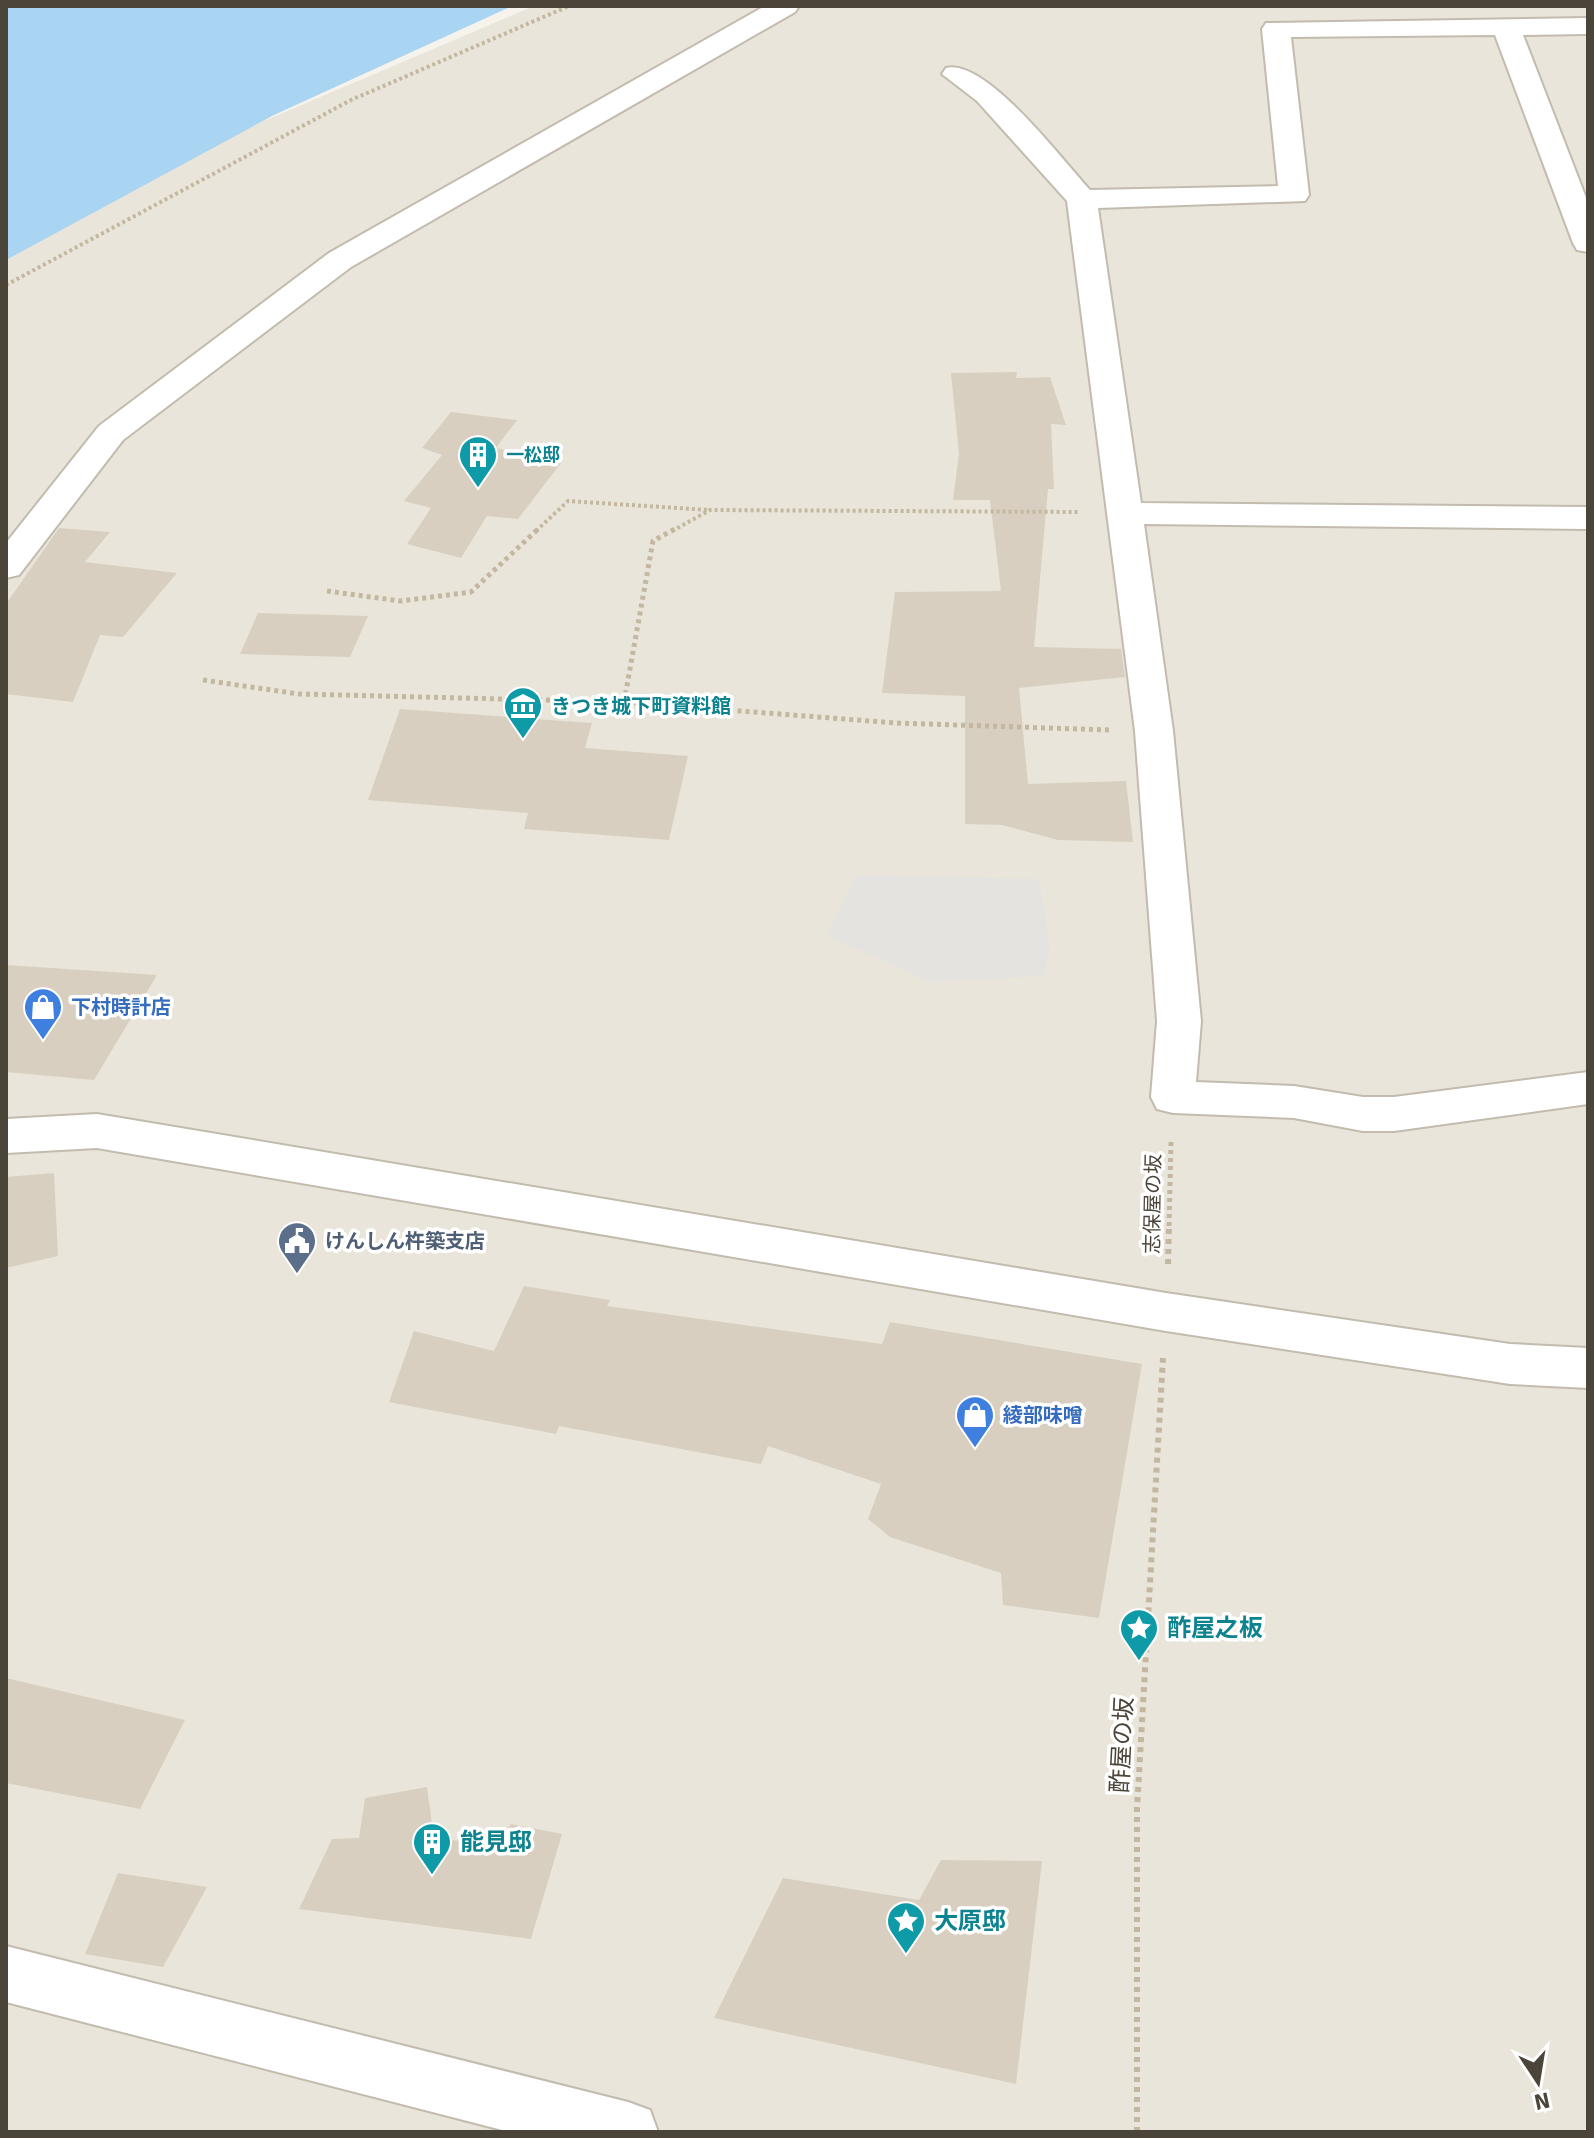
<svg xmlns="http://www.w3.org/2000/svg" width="1594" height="2138" viewBox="0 0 1594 2138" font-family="Signika,'Noto Sans JP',sans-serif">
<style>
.residential{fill:#eae5da}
.parking{fill:#e5e3e0}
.water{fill:#a9d4f2}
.building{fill:#d8cfc1}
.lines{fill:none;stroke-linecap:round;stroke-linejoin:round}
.minor-casing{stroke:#c2bbae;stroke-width:4}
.path-far2{stroke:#c4b79f;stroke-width:4;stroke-dasharray:3 3;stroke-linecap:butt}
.path-far1{stroke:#c4b79f;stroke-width:5;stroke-dasharray:4 4;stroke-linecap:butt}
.path{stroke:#c4b79f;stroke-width:6;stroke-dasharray:5 5;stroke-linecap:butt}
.minor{fill:#fff;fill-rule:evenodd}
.labels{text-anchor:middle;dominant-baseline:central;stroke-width:7;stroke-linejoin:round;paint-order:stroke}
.far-culture-label{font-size:18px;font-weight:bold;fill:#0d838f;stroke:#fff;text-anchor:start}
.culture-label{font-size:20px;font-weight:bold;fill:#0d838f;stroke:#fff;text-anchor:start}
.shop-label{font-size:20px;font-weight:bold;fill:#366cbe;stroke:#fff;text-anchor:start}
.street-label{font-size:20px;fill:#4b4439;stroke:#fff}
.service-label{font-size:20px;font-weight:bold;fill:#4e5e75;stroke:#fff;text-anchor:start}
.near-culture-label{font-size:24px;font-weight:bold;fill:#0d838f;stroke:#fff;text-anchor:start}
.near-street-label{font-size:24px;fill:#4b4439;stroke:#fff}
</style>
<rect width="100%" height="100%" fill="#f6f3ec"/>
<path class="residential" d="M 534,6 L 1588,6 L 1588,2132 L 6,2132 L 6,231 Z"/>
<path class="parking" d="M 856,875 L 1039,879 L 1050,946 L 1044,976 L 932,982 L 826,936 Z"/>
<path class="water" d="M 6,6 L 512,6 L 274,115 L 6,260 Z"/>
<path class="building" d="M 1017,372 L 1016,378 L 1050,377 L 1066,425 L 1051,424 L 1054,489 L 1048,489 L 1034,647 L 1121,649 L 1125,677 L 1019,688 L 1028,784 L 1126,781 L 1133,842 L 1058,840 L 1002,825 L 965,824 L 965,696 L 882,693 L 895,592 L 1001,591 L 990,500 L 953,500 L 959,454 L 951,373 Z
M 451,412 L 517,420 L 496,448 L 561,463 L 518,519 L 487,516 L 461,558 L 407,544 L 431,508 L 404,501 L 442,455 L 422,448 Z
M 59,528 L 110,532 L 85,562 L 177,573 L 123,637 L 100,635 L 73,702 L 6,694 L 6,604 Z
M 258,613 L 368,616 L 350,657 L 240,654 Z
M 400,709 L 592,723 L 585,748 L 688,756 L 669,840 L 524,829 L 528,813 L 368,800 Z
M 6,965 L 157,975 L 94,1080 L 6,1072 Z
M 54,1173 L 58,1256 L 6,1268 L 6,1177 Z
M 524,1286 L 610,1300 L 607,1306 L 882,1344 L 890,1322 L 1142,1364 L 1099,1618 L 1003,1605 L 1001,1573 L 890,1537 L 868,1519 L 881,1484 L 768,1446 L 761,1464 L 559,1426 L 556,1434 L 389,1402 L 414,1331 L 494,1351 Z
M 6,1678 L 185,1720 L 140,1809 L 6,1783 Z
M 427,1787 L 434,1839 L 495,1843 L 511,1824 L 562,1834 L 531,1939 L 299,1909 L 332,1839 L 359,1838 L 365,1798 Z
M 941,1860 L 1042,1861 L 1016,2084 L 714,2018 L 783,1878 L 919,1900 Z
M 118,1873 L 207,1887 L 163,1967 L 85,1954 Z"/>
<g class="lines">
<g class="minor-casing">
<path id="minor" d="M 765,6 L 799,6 L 795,12 L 351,267 L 123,440 L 19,575 L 6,578 L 6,543 L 99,426 L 329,253 Z
M 1588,18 L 1588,34 L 1523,35 L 1588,203 L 1588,252 L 1577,250 L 1573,243 L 1495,35 L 1291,37 L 1309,195 L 1305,201 L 1098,208 L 1141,503 L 1588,507 L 1588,529 L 1144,524 L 1173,731 L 1201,1021 L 1196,1082 L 1294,1086 L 1363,1097 L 1394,1097 L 1588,1072 L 1588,1104 L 1394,1131 L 1363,1131 L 1294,1118 L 1173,1113 L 1157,1109 L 1151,1097 L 1157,1021 L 1135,731 L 1067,201 L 977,101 L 942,74 L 946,68 C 986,58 1063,161 1090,190 L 1278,186 L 1262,29 L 1266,23 Z
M 97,1114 L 1166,1293 L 1510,1344 L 1588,1348 L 1588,1388 L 1510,1384 L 1166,1331 L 97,1148 L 6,1153 L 6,1119 Z
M 6,1946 L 628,2102 L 650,2110 L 658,2132 L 510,2132 L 6,2002 Z"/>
</g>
<path class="path-far2" d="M 6,285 L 351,100 L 569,6
M 536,531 L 568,501 L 709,510
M 672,531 L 710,510 L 1080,512"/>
<path class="path-far1" d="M 327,591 L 400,601 L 471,592 L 538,529
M 203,680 L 299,694 L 624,702 L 896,723 L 1109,730
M 624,702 L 653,541 L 675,529
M 1169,1226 L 1171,1142"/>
<path class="path" d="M 1168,1264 L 1169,1224
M 1137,2132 L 1137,1809 L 1163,1358"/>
<use href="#minor" class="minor"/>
</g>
<defs>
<g id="building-pin" transform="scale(2)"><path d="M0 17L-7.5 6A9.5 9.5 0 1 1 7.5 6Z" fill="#0f9aa8" stroke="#fff"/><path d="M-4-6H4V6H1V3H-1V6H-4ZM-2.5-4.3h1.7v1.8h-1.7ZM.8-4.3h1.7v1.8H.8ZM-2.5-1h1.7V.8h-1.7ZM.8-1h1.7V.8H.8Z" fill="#fff"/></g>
<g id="museum-pin" transform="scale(2)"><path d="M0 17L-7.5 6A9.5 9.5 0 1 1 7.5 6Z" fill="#0f9aa8" stroke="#fff"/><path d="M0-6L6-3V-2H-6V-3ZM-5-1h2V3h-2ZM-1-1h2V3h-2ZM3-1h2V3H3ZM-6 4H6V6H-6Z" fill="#fff"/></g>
<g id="shop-pin" transform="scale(2)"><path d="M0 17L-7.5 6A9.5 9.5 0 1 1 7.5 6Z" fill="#3f7fe0" stroke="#fff"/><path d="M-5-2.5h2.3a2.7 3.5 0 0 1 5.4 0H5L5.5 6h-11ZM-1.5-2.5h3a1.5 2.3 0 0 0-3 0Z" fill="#fff"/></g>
<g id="civic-pin" transform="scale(2)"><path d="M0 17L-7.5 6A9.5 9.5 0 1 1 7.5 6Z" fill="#5c6f8a" stroke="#fff"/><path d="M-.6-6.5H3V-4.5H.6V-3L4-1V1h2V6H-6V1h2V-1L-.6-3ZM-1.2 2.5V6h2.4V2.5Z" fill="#fff"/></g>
<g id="sight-pin" transform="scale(2)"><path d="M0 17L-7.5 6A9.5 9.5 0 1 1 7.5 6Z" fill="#0f9aa8" stroke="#fff"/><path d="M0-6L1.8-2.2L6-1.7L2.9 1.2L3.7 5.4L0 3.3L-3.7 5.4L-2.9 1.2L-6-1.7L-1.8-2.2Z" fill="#fff"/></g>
</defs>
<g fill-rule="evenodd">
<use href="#building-pin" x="478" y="455"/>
<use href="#museum-pin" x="523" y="706"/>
<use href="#shop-pin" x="43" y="1007"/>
<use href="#civic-pin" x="297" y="1241"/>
<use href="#shop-pin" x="975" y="1415"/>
<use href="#sight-pin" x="1139" y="1628"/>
<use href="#building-pin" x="432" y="1842"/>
<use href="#sight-pin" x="906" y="1921"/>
</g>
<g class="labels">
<g class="far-culture-label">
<text x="506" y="455">一松邸</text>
</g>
<g class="culture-label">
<text x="551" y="706">きつき城下町資料館</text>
</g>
<g class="shop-label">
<text x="71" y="1007">下村時計店</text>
<text x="1003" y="1415">綾部味噌</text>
</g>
<g class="street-label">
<text transform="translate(1153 1204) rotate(-89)">志保屋の坂</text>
</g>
<g class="service-label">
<text x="325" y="1241">けんしん杵築支店</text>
</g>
<g class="near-culture-label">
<text x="1167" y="1628">酢屋之板</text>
<text x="460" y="1842">能見邸</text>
<text x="934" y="1921">大原邸</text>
</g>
<g class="near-street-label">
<text transform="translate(1122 1745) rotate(-87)">酢屋の坂</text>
</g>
</g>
<rect width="1594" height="2138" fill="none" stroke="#4b4439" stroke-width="16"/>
<g transform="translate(1538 2082) rotate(168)" stroke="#ffffff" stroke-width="6" paint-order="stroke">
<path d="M0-6L14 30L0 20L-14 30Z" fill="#4b4439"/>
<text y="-12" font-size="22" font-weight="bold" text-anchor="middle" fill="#4b4439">N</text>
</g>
</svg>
